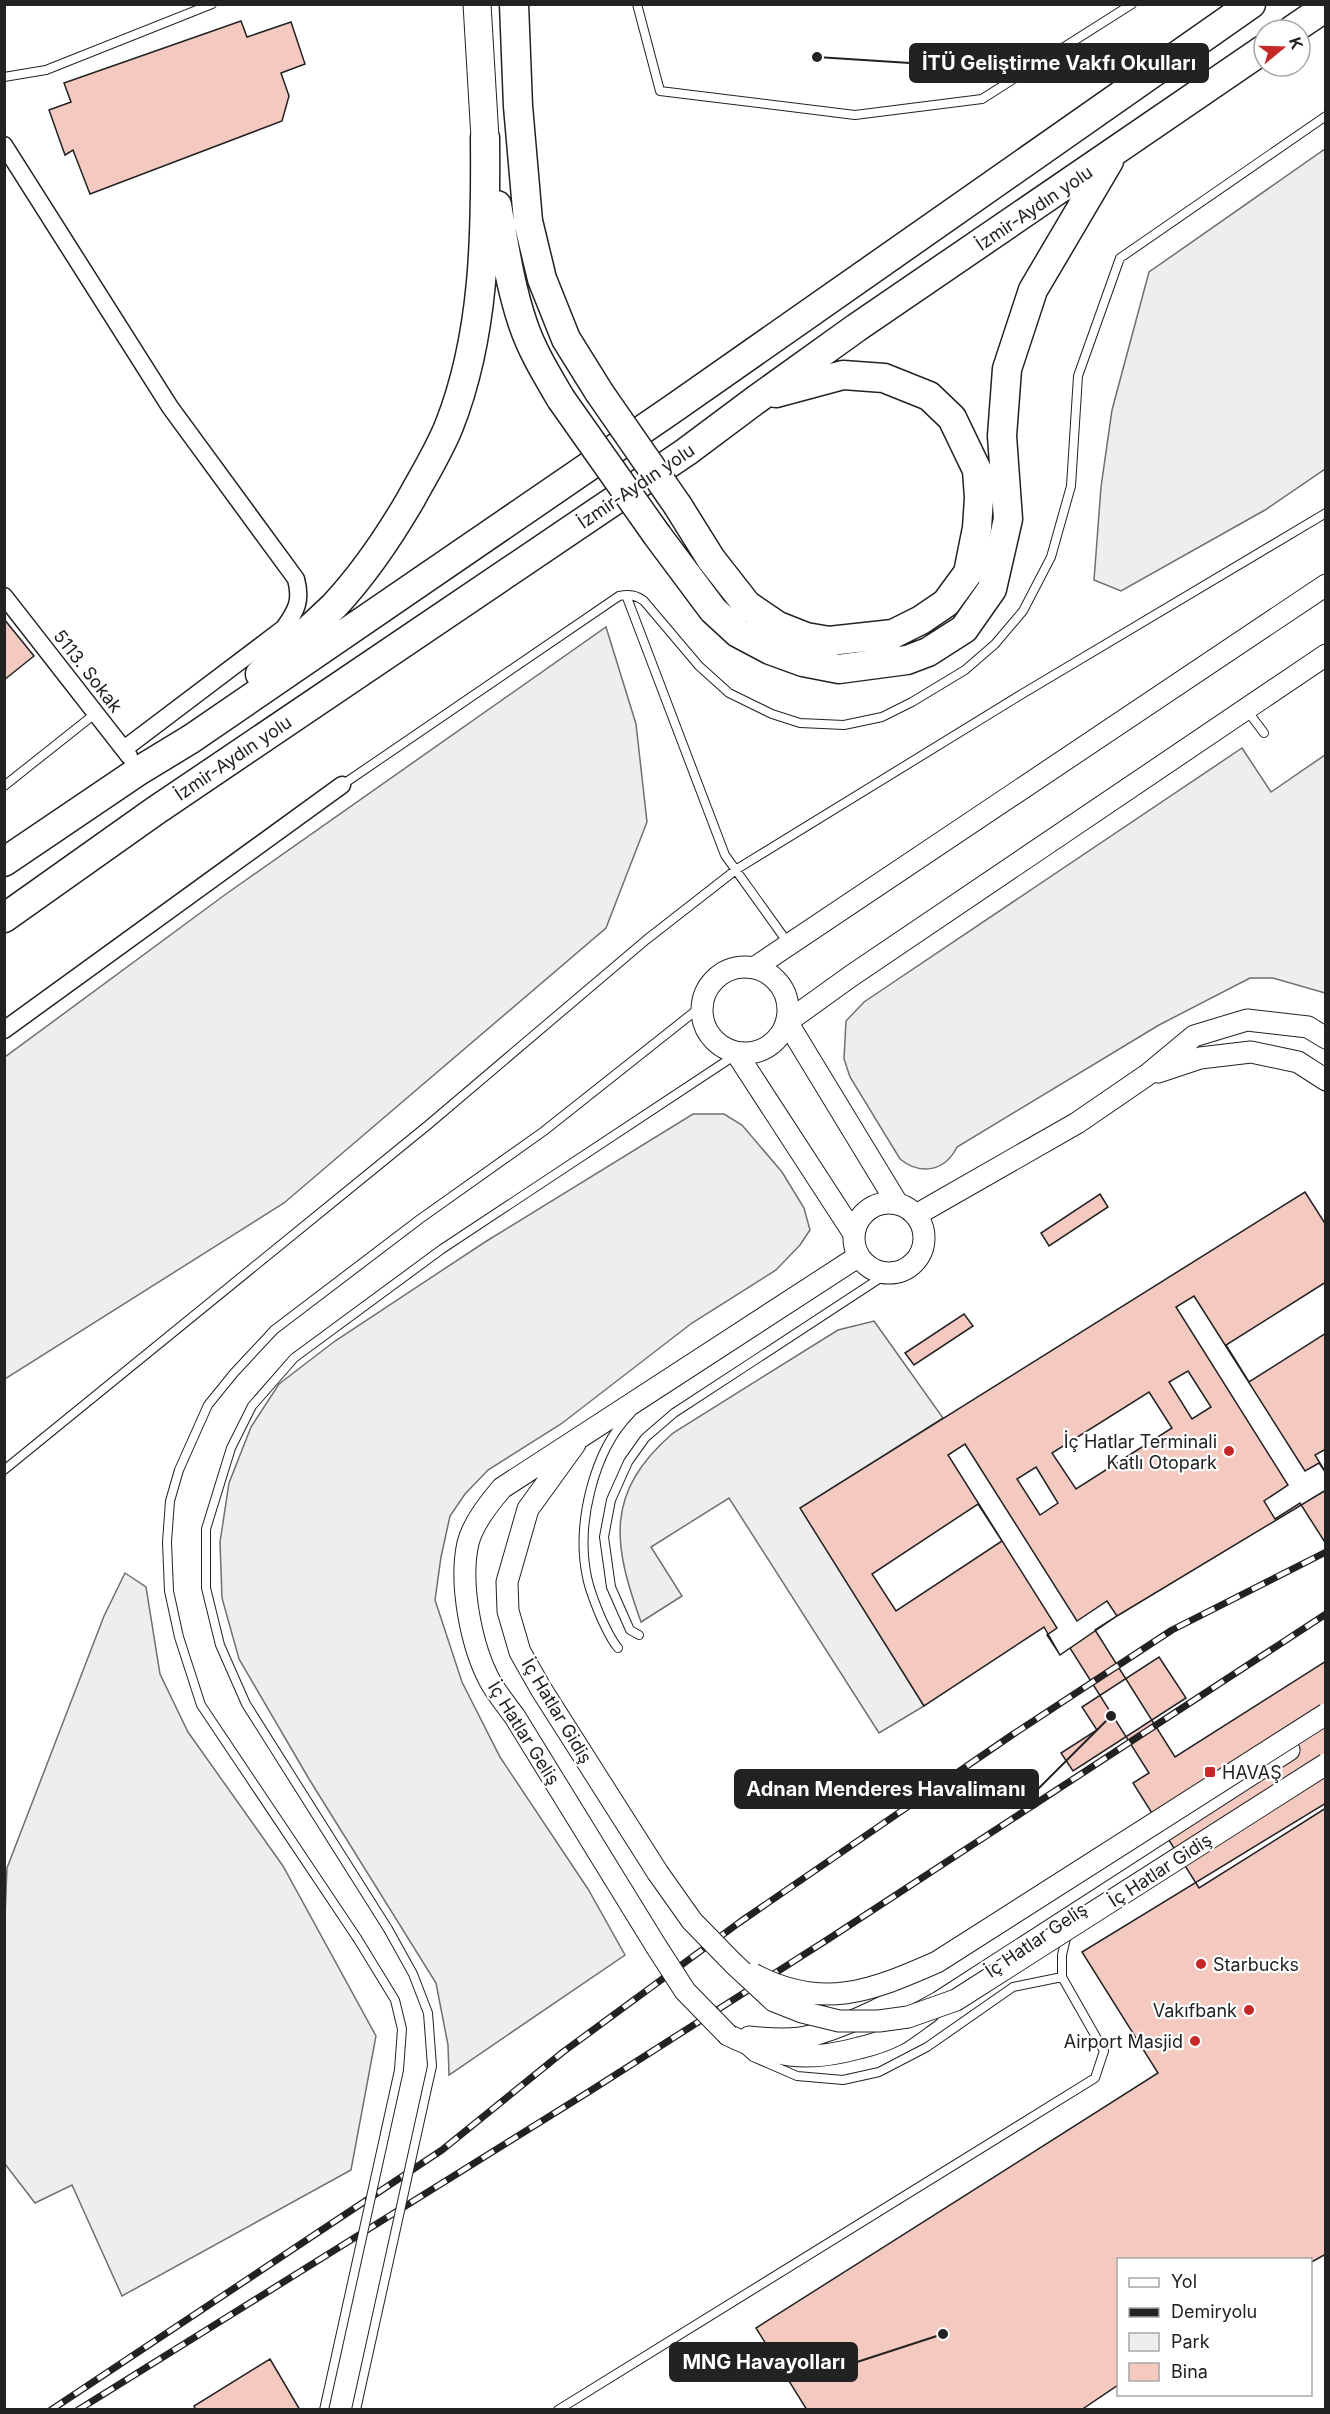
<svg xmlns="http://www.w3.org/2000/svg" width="1330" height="2414" viewBox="0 0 1330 2414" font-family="Inter,sans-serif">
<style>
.green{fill:#eee;stroke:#6f6f6f;stroke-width:1.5}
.building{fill:#f3c9c0;stroke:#222;stroke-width:1.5;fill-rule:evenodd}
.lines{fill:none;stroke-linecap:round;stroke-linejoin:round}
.service-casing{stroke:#222;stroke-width:10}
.minor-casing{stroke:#222;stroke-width:19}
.tertiary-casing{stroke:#222;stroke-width:23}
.primary-casing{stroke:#222;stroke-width:29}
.trunk-casing{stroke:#222;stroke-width:31}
.service{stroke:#fff;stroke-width:8}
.minor{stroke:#fff;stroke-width:16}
.tertiary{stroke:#fff;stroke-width:21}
.primary{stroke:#fff;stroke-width:27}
.trunk{stroke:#fff;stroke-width:28}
.rail-casing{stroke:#222;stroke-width:7}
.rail{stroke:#fff;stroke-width:4.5;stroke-dasharray:14;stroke-linecap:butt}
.service-bridge-casing{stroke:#222;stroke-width:10;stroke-linecap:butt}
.tertiary-bridge-casing{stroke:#222;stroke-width:23;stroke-linecap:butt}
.trunk-bridge-casing{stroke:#222;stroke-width:31;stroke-linecap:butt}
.service-bridge{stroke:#fff;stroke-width:8}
.tertiary-bridge{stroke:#fff;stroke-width:21}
.trunk-bridge{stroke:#fff;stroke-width:28}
.poi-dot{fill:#c62828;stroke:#fff;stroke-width:2}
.labels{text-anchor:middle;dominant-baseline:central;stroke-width:4.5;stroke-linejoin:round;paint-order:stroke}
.street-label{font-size:18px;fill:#222;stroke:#fff}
.poi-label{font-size:18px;fill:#222;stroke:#fff;text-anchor:end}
.leader{fill:none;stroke:#222;stroke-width:2}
.callout-dot{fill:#222;stroke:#fff;stroke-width:2}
.callout{fill:#222;stroke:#222;stroke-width:2}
.callout-label{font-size:20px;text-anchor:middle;font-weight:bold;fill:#fff}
</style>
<rect width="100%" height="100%" fill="#fff"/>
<path class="green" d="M 1325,149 L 1325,469 L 1265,510 L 1121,591 L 1094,580 L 1101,487 L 1112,410 L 1149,272 Z
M 606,627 L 636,724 L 647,822 L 606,928 L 284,1203 L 5,1379 L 5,1057 L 226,894 Z
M 1242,748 L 1271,792 L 1325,755 L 1325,993 L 1273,978 L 1250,978 L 1159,1025 L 957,1147 C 945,1171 921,1176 900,1159 L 850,1077 L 844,1059 L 846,1021 L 864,1002 Z
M 693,1114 L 724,1114 L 742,1125 L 782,1172 L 804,1208 L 810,1230 L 800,1245 L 776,1270 L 692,1323 L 561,1424 L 488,1470 L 465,1494 L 450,1516 L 441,1557 L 435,1600 L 462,1682 L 500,1757 L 588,1889 L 625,1955 L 449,2075 L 448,2045 L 436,1983 L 309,1779 L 239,1659 L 222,1598 L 220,1542 L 229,1483 L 251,1427 L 279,1384 L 335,1341 L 485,1242 Z
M 874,1321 L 943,1418 L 801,1508 L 924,1706 L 879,1733 L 729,1498 L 651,1547 L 682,1596 L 641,1622 C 613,1544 604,1493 673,1433 L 838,1330 Z
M 125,1573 L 146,1587 L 160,1674 L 188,1732 L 283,1866 L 376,2036 L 351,2170 L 122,2296 L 72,2185 L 35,2203 L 5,2164 L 4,1941 L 7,1868 L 104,1616 Z"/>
<path class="building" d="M 241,21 L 247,37 L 291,22 L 305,64 L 281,73 L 289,96 L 282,121 L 90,194 L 73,150 L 65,155 L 49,110 L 71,102 L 64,83 Z
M 4,619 L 34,656 L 4,680 Z
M 1305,1192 L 1326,1225 L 1326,1282 L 1226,1345 L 1249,1382 L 1326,1333 L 1326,1449 L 1315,1455 L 1326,1473 L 1326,1490 L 1117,1616 L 1060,1655 L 1044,1627 L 924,1706 L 800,1508 ZM 1188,1371 L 1211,1407 L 1192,1419 L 1169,1382 ZM 1149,1392 L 1172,1428 L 1076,1489 L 1052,1453 ZM 1036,1467 L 1058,1503 L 1040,1515 L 1017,1479 ZM 978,1504 L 1002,1541 L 896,1611 L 872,1574 Z
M 1100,1194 L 1108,1207 L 1049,1246 L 1041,1233 Z
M 1194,1296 L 1305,1471 L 1319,1463 L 1326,1473 L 1326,1544 L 1300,1503 L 1275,1519 L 1264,1501 L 1288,1485 L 1176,1307 Z
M 964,1314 L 973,1326 L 914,1365 L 905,1353 Z
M 965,1444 L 1077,1621 L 1107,1601 L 1117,1616 L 1095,1630 L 1175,1757 L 1326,1661 L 1326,1808 L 1199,1888 L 1133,1783 L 1149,1773 L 1070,1648 L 1060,1655 L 1047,1635 L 1057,1628 L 948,1455 Z
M 1159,1657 L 1186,1698 L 1073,1771 L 1061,1753 L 1097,1730 L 1082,1707 Z
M 1326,1803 L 1326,2254 L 1310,2263 L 1310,2260 L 1118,2260 L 1118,2385 L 1081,2410 L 807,2410 L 756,2328 L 1158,2073 L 1082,1952 Z
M 270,2359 L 300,2410 L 196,2410 L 194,2406 Z"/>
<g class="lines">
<g class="service-casing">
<path id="service" d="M 637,4 L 660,91 L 855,115 L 982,99 L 1132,4
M 4,77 L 46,70 L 212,4
M 626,595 L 725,855 L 788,943
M 1246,709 L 1264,733
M 342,785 L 619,596 C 630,594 636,595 644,601 L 699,666 L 729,693 L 772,714 L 800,723 L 844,725 L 882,717 L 912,702 L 965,670 L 995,644 L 1023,611 L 1051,557 L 1071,486 L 1078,376 L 1120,258 L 1326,116
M 4,786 L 96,713
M 4,1470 L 428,1125 L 646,940 L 737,869 L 1022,694 L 1326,513
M 639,1635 L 630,1630 L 611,1587 L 604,1537 L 611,1500 L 628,1462 L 645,1438 L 674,1413 L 888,1273
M 618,1648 C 611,1640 607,1630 602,1620 C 596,1606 590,1592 587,1577 C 576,1525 593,1451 631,1413
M 388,1929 L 246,1704 L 220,1645 L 206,1588 L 206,1529 L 231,1448 L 252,1406 L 294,1358 L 442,1249 L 737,1054
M 357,1938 L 201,1705 L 179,1637 L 169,1591 L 167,1542 L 170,1501 L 179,1470 L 208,1405 L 234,1373 L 274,1330 L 420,1219 L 544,1131 L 703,1005
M 744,2049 L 753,2057 L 797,2076 L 843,2080 L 879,2072 L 927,2047 L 1013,1987 L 1062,1977 L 1062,1955 L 1067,1934
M 558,2410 L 1095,2078 L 1104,2051 L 1062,1977"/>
</g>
<g class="minor-casing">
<path id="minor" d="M 4,145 L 170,407 L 296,579 C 302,601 296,611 284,628 L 124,749
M 4,596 L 129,756
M 4,1030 L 342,785"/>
</g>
<g class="tertiary-casing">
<path id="tertiary" d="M702 1010a43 43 0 1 1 86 0a43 43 0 1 1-86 0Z
M 754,968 L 1326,585
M 787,1022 L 851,976 L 1326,655
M 787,1022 L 897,1203
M 737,1054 L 854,1234
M 1158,1072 L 1200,1058 L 1251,1052 L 1298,1062 L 1326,1080
M854 1238a35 35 0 1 1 70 0a35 35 0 1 1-70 0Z
M 916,1215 L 1077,1123 L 1147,1075 L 1194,1036 L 1247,1020 L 1308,1027 L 1326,1038
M 575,1444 L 528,1509 L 507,1582 L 508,1611 L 520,1652 L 541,1689 L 658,1873
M 656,1946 L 515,1717 C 507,1706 498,1695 491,1683 C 471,1647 459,1583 468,1543 C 473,1523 489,1503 502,1488 L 859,1256
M 728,2035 C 775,2058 808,2062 859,2048 C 872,2045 887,2040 898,2034 C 909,2027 919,2019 929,2012
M 749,2037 C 770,2039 794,2041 814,2035 C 854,2023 892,2003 928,1983 L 1289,1750"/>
</g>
<g class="primary-casing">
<path id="primary" d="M 477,4 L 485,138"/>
</g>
<g class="trunk-casing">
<path id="trunk" d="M 514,4 L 518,106 L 528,221 L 542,279 L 566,339 L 599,392
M 1292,30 L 1326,7
M 497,205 C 504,244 510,286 523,324 C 532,351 547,375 561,399
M 678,506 L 711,559 L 747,605 L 778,626 L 806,637 L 829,641 L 893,634 L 921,620 L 946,603 L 968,573 L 977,528 L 979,498 L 977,470 L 952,418 L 929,396 L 884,378 L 843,375 L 776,393
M 657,535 L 713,610 L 738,633 L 770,650 L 803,662 L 839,669 L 907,660 L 928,652 L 964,629 L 992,589 L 1008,519 L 1002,436 L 1007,369 L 1033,290 L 1109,161
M 260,674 C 285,651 310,629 334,606 C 363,575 390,535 411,499 C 424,475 439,451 449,426 C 485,335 486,234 485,138
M 4,862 L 140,770 L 191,739 L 674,408 L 1251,4
M 4,918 L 155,811 L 686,452 L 757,399 L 856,328 L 1264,49"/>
</g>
<use href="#service" class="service"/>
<use href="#minor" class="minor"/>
<use href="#tertiary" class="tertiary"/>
<use href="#primary" class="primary"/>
<use href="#trunk" class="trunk"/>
<g class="rail-casing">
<path id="rail" d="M 51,2410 L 442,2150 L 563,2052 L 740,1922 L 1012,1735 L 1172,1630 L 1326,1552
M 78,2410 L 590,2091 L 830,1938 L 1326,1614"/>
</g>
<use href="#rail" class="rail"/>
<g class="service-bridge-casing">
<path id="service-bridge" d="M 324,2410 L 399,2070 L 402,2029 L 395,2000 L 357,1938
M 356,2410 L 432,2066 L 428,2013 L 413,1974 L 388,1929"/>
</g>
<g class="tertiary-bridge-casing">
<path id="tertiary-bridge" d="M 658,1873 L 692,1921 L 734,1964 L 774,2001 L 802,2012 L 839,2021 L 879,2021 L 908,2017 L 956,2000 L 1326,1764
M 656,1946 L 685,1991 L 728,2035
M 753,1974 C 822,2011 871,1991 937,1962 L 1326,1714"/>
</g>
<g class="trunk-bridge-casing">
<path id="trunk-bridge" d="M 599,392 L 678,506
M 561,399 L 657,535"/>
</g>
<use href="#service-bridge" class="service-bridge"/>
<use href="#tertiary-bridge" class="tertiary-bridge"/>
<use href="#trunk-bridge" class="trunk-bridge"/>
</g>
<g class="poi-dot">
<circle cx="1229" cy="1451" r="6"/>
<rect x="1204" y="1766" width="12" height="12" rx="3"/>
<circle cx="1201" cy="1964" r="6"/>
<circle cx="1249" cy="2010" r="6"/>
<circle cx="1195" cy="2041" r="6"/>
</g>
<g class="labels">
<g class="street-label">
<text transform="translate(1034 208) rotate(-34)">İzmir-Aydın yolu</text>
<text transform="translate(636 486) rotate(-34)">İzmir-Aydın yolu</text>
<text transform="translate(88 671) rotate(52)">5113. Sokak</text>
<text transform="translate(233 758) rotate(-34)">İzmir-Aydın yolu</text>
<text transform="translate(557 1711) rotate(59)">İç Hatlar Gidiş</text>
<text transform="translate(524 1733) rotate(58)">İç Hatlar Geliş</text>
<text transform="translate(1160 1870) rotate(-33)">İç Hatlar Gidiş</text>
<text transform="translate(1036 1940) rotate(-34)">İç Hatlar Geliş</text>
</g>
<g class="poi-label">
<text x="1217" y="1441">İç Hatlar Terminali<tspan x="1217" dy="21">Katlı Otopark</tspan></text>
<text x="1222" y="1772" text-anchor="start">HAVAŞ</text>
<text x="1213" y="1964" text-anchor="start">Starbucks</text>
<text x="1237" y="2010">Vakıfbank</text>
<text x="1183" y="2041">Airport Masjid</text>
</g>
</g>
<path class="leader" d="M817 57L910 63M1111 1716L1038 1789M943 2334L857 2362"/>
<g class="callout-dot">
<circle cx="817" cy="57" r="6"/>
<circle cx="1111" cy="1716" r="6"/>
<circle cx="943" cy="2334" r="6"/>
</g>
<g class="callout">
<rect x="910" y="44" width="298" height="38" rx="6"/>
<rect x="735" y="1770" width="303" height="38" rx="6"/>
<rect x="670" y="2343" width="187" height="38" rx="6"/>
</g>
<g class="callout-label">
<text x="1059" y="70">İTÜ Geliştirme Vakfı Okulları</text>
<text x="886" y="1796">Adnan Menderes Havalimanı</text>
<text x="764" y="2369">MNG Havayolları</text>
</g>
<rect width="1330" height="2414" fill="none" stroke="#222222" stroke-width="12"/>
<rect x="1117" y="2258" width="195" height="138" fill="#ffffff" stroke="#a7a7a7" stroke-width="1.5"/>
<rect x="1129" y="2278" width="30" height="9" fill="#ffffff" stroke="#a7a7a7" stroke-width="1.5"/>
<text x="1171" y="2288" font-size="18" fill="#222222">Yol</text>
<rect x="1129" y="2308" width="30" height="9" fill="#222222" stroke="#a7a7a7" stroke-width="1.5"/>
<text x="1171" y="2318" font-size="18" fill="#222222">Demiryolu</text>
<rect x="1129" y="2333" width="30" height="18" fill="#eeeeee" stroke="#a7a7a7" stroke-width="1.5"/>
<text x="1171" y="2348" font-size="18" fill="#222222">Park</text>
<rect x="1129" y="2363" width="30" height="18" fill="#f3c9c0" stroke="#a7a7a7" stroke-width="1.5"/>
<text x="1171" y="2378" font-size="18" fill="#222222">Bina</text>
<g transform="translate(1282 48) rotate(71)"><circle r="28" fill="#ffffff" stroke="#a7a7a7" stroke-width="1.5"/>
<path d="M0-4.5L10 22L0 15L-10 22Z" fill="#c62828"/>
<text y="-9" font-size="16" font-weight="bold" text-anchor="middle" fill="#222222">K</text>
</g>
</svg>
